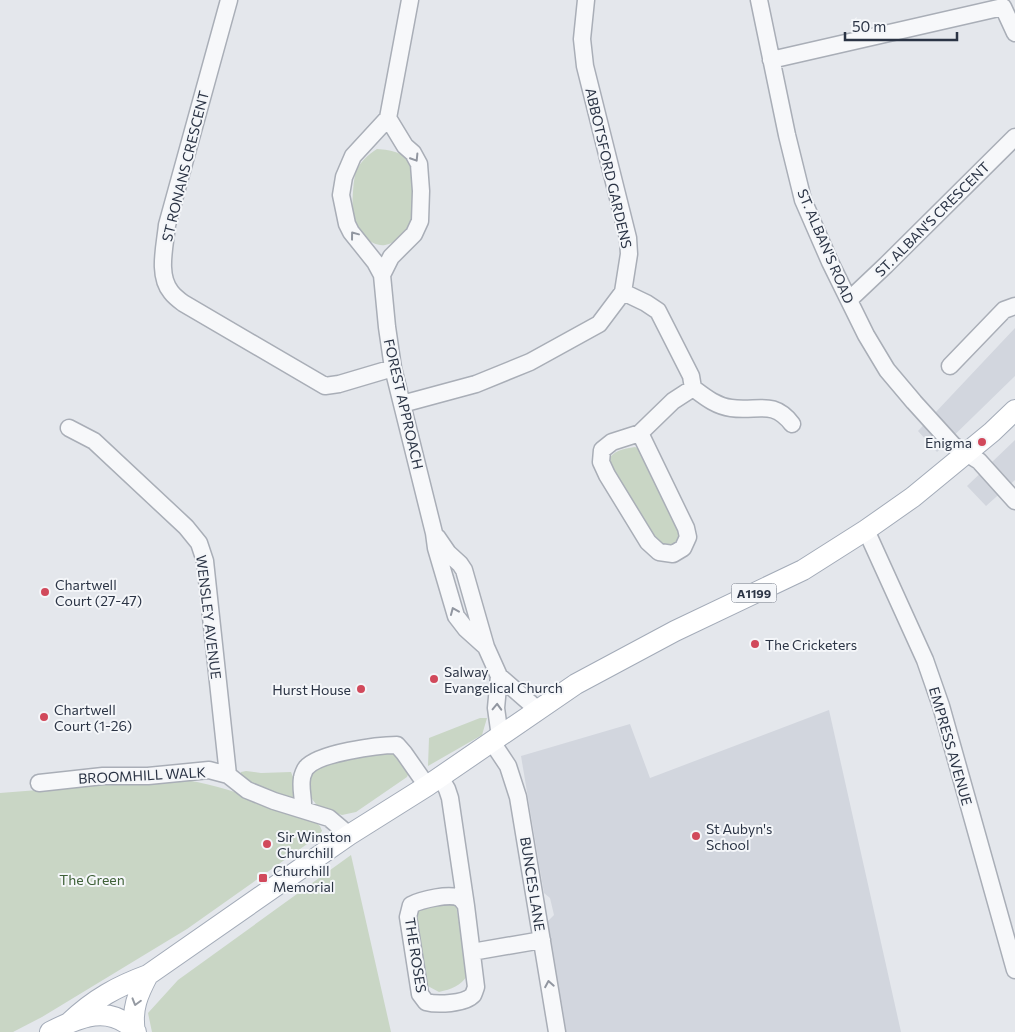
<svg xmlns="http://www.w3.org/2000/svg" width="1015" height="1032" viewBox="0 0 1015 1032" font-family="Commissioner,sans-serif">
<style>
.built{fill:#d2d6de}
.green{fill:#c9d6c5}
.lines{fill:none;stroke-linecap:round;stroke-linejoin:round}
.minor-casing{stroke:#a9aeb7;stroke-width:19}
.major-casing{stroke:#a3abb8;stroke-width:22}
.minor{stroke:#f7f8fa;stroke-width:16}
.major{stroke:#fff;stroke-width:20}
.oneway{stroke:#9196a0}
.oneway2{stroke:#959aa2}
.poi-dot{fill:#d1495b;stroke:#f4f6f9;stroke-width:2}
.labels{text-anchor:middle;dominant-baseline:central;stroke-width:4;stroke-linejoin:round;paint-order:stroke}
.shield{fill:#f4f6f9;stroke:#676e7b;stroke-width:1}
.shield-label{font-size:12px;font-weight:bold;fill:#2b3445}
.street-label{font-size:14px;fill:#2b3445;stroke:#f4f6f9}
.poi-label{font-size:14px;fill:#2b3445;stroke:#f4f6f9;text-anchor:start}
.park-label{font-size:14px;fill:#3f6138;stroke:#f4f6f9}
</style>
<rect width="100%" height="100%" fill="#e4e7ec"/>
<path class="built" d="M 1015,328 L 1015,376 L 937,452 L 918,431 Z
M 1015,440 L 1015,480 L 986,506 L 967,486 Z
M 829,710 L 901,1032 L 566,1032 L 547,922 L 554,915 L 550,898 L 544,893 L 521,756 L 630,724 L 650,778 Z"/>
<path class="green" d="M 377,149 C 392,150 407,153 414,168 C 417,175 413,213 412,224 C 405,231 396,244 385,245 C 372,247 358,233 354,221 C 351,212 353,180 356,171 C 360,162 369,154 377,149 Z
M 635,447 L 644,451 L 681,536 L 675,550 L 657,547 L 607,462 C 613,450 623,449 635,447 Z
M 480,718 L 487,718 L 482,735 L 428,766 L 429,738 Z
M 382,753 L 393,753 L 405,762 L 410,770 L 407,777 L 356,812 L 342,815 L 319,808 L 309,795 L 309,775 L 318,765 Z
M 246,771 L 261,773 L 291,772 L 296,785 L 298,797 L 293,803 L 241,778 L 241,772 Z
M 177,779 C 224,784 269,805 313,820 L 320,826 L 322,831 L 317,837 L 187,929 L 42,1017 L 13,1032 L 0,1032 L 0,793 Z
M 351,855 L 391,1032 L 152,1032 L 148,1013 L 178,980 Z
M 430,897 L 456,905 L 468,975 C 460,986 452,989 439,992 L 424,984 L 413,920 L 419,902 Z"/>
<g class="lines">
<g class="minor-casing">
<path id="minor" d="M 229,0 L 167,225 C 165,246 157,275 171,292 C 174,296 179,300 183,303 L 325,386 L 339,384 L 393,368
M 410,0 L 388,118 L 353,156 L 344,177 L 341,195 L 347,224 L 351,232 L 375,262 L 382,275 L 387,327 L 393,368 L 434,533 L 436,548 L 456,616 L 466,629 L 486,647
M 759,0 L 787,135 L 803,200 L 830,262 L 866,335 L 887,370 L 914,402 L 953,445 L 979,461 L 1015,501
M 771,60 L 1003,7 L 1015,33
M 382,275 L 391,257 L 414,234 L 420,221 L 421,191 L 419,164 L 413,153 L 405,146 L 388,118
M 623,292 L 646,303 L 658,311 L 691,376 L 693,388 L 673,401 L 640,433 L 686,528 L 688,537 L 683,548 L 673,554 L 659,552 L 648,542 L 607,475 L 601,462 L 602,450 L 612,442 L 640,433
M 849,300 L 886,265 L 1015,137
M 950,366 L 1004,310 L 1015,306
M 693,388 C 705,397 716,406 731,408 C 757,412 773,399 792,424
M 402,404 L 476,384 L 530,362 L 599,324 L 623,292 L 629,254 L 628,238 L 585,66 L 582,39 L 586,0
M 69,428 L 94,441 L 186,527 L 199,543 L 205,561 L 228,775
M 866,530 L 925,660 L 941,706 L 1015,970
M 437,537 L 448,553 L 460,564 L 464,570 L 486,647 L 499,676 L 538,710
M 499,676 L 496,708 L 500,737
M 492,742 L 508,766 L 518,797 L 557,1032
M 440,777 L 447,789 L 450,798 L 466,906 L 476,987 C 475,990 474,993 473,995 C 465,1004 437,1005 426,1002 L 420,994 L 408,917 L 411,905 C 420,900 452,892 461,899 C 463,901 465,904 466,906
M 39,783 L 103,776 L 148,776 L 209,770 L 228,775 L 247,790 L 274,801 L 329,818 L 349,835
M 303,810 C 304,799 300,789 302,778 C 302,776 305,769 306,768 C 318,753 378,745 397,745 L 404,753 L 427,786
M 472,952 L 542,940"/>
</g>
<g class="major-casing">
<path id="major" d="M 70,1022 C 94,999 118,986 148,975 L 349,835 L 427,786 L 576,684 L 675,631 L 803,570 L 866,530 L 913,497 L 992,432 L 1015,410
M 50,1032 C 79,1017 110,1003 136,1032
M 135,1032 C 131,1009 138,994 148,975"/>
</g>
<use href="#minor" class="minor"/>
<use href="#major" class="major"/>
</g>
<defs><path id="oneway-chevron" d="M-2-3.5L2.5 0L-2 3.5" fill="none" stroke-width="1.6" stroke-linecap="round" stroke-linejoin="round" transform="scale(1.25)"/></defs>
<g class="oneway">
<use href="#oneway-chevron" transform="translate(415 158) rotate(58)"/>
<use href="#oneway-chevron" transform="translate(354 235) rotate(-127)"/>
<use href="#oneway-chevron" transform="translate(454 611) rotate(-113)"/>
<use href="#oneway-chevron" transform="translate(497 707) rotate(-88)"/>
<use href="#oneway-chevron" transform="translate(549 984) rotate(-100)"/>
</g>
<use class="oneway2" href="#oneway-chevron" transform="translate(136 1002) rotate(106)"/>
<g class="poi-dot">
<circle cx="982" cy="442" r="5"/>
<circle cx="45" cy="592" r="5"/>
<circle cx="755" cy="644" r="5"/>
<circle cx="434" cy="679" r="5"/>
<circle cx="361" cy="689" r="5"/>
<circle cx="44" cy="717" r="5"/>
<circle cx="696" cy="836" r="5"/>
<circle cx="267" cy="844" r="5"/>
<rect x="258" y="873" width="10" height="10" rx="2.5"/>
</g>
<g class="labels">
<rect class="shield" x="731.5" y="583.5" width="45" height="19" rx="4"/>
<g class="shield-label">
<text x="754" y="593">A1199</text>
</g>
<g class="street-label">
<text transform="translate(185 166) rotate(-76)">ST RONANS CRESCENT</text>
<text transform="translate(609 168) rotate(77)">ABBOTSFORD GARDENS</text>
<text transform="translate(932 219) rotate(-45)">ST. ALBAN'S CRESCENT</text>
<text transform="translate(826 246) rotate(67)">ST. ALBAN'S ROAD</text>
<text transform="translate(404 404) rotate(77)">FOREST APPROACH</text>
<text transform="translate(209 617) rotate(83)">WENSLEY AVENUE</text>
<text transform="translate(951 746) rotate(74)">EMPRESS AVENUE</text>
<text transform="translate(142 775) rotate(-3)">BROOMHILL WALK</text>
<text transform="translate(533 884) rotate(81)">BUNCES LANE</text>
<text transform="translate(416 955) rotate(81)">THE ROSES</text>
</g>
<g class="poi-label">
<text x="972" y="442" text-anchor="end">Enigma</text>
<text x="55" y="584">Chartwell<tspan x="55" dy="16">Court (27-47)</tspan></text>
<text x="765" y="644">The Cricketers</text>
<text x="444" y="671">Salway<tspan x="444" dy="16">Evangelical Church</tspan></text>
<text x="351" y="689" text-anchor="end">Hurst House</text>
<text x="54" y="709">Chartwell<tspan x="54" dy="16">Court (1-26)</tspan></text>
<text x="706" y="828">St Aubyn's<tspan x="706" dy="16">School</tspan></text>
<text x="277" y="836">Sir Winston<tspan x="277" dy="16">Churchill</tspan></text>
<text x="273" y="870">Churchill<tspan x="273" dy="16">Memorial</tspan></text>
</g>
<g class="park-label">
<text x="92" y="879">The Green</text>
</g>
</g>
<path d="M845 32v8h112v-8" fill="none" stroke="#2b3445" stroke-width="2.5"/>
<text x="852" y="32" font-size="15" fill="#2b3445" stroke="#f4f6f9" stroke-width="4" paint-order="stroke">50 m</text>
</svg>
